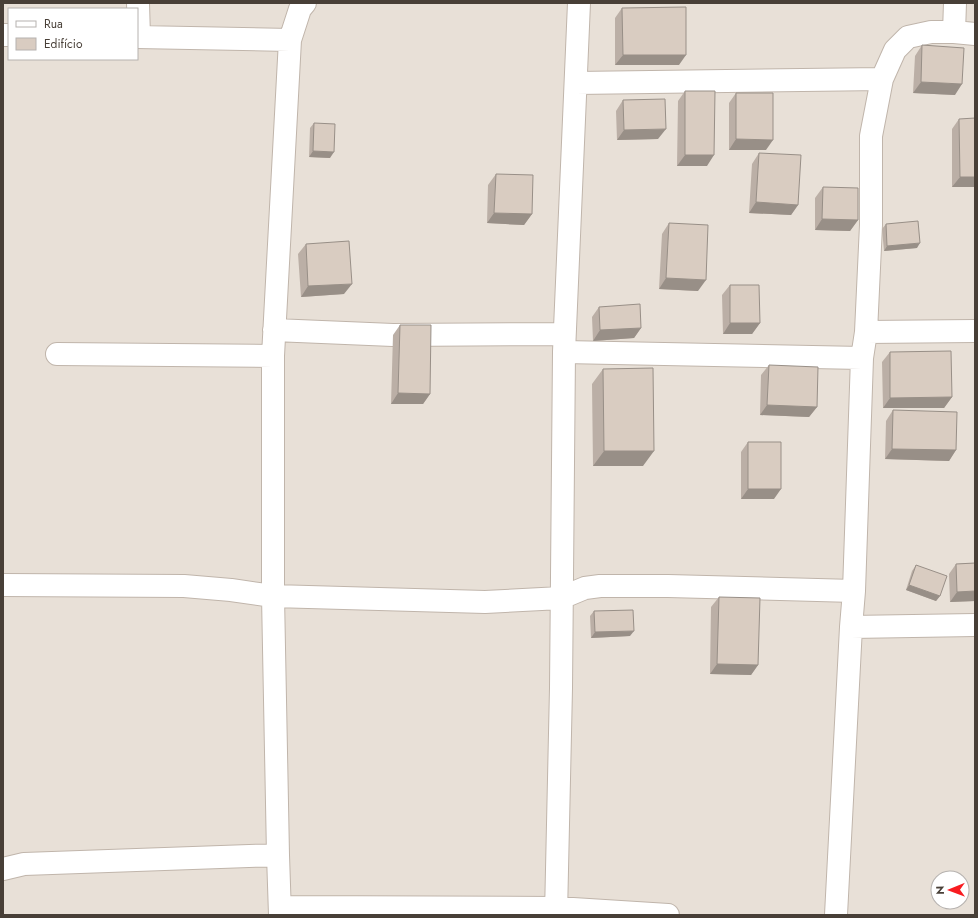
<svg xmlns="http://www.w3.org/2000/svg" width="978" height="918" viewBox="0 0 978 918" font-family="Jost,sans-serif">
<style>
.residential{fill:#e8e0d7;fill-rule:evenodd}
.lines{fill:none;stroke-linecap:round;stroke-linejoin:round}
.minor-casing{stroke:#c0b5ab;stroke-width:24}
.minor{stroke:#fff;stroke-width:22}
.wall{fill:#bbafa6}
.shaded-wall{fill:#988f87}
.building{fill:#d9ccc1;stroke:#988f87}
</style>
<rect width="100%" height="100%" fill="#f4efe9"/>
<path class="residential" d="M 3,3 L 975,3 L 975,915 L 3,915 ZM 9,9 L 137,9 L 137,59 L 9,59 ZM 938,878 L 962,878 L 962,902 L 938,902 Z"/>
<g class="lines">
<g class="minor-casing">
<path id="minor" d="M 138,3 L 139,37
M 954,32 L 955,3
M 3,35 L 9,35
M 137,37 L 290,40
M 576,83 L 882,79
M 274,330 L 393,335 L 564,334
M 866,332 L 975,331
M 564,352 L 862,358
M 57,354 L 273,356
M 3,585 L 184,586 L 231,590 L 273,596 L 485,602 L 561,598 L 585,588 L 600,586 L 668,586 L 854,591
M 851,627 L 975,625
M 3,869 L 24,864 L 278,855
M 280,907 L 557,908 L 668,915
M 280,915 L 278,855 L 273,596 L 273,356 L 290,40 L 300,9 L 305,3
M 556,915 L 561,688 L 564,352 L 579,3
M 836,915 L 851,627 L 854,591 L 862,358 L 866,332 L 871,225 L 871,136 L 882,79 L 895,50 L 908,37 L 931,32 L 954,32 L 975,34"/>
</g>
<use href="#minor" class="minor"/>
</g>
<path class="wall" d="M 622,8 L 679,65 L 615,65 L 615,18 Z
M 922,45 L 955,95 L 913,93 L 915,56 Z
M 685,91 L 707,166 L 677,166 L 678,101 Z
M 736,93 L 766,150 L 729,150 L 729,103 Z
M 623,100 L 658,139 L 617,140 L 616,111 Z
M 959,119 L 975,187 L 952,187 L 952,129 Z
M 314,123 L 330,158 L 309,157 L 310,128 Z
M 759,153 L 798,205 L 791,215 L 749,213 L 752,164 Z
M 496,174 L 532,214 L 524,225 L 487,223 L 488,185 Z
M 823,187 L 858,220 L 850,231 L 815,230 L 815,198 Z
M 669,223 L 698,291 L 659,289 L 662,234 Z
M 886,224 L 917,248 L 884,251 L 882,229 Z
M 306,244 L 344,294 L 301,297 L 298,254 Z
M 730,285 L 760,323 L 752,334 L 723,334 L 722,295 Z
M 599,307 L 641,328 L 634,338 L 593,341 L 592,317 Z
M 400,325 L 430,394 L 423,404 L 391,404 L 393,335 Z
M 890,352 L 952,397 L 944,408 L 883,408 L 882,362 Z
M 769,365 L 817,407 L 809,417 L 760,415 L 761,375 Z
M 603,369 L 643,466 L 593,466 L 592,384 Z
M 893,410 L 956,450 L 949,461 L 885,459 L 886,421 Z
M 748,442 L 774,499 L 741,499 L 741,452 Z
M 975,563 L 975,601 L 950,602 L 949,574 L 956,564 Z
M 916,565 L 940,596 L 936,601 L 906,590 L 912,571 Z
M 719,597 L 758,665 L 751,675 L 710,674 L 711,607 Z
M 594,611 L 630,636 L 591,638 L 590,616 Z"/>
<path class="shaded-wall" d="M 623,55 L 686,55 L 679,65 L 615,65 Z
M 921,82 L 962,84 L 955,95 L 913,93 Z
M 666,129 L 658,139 L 617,140 L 624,130 Z
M 736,139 L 773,140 L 766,150 L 729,150 Z
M 313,151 L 334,152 L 330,158 L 309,157 Z
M 685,155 L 714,155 L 707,166 L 677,166 Z
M 960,177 L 975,177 L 975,187 L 952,187 Z
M 756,202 L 798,205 L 791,215 L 749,213 Z
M 494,213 L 532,214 L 524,225 L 487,223 Z
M 822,219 L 858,220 L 850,231 L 815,230 Z
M 920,243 L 917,248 L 884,251 L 887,246 Z
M 666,278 L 706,280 L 698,291 L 659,289 Z
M 352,284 L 344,294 L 301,297 L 308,286 Z
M 730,323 L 760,323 L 752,334 L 723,334 Z
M 641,328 L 634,338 L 593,341 L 600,330 Z
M 398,393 L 430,394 L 423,404 L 391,404 Z
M 952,397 L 944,408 L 883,408 L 890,398 Z
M 767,405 L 817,407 L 809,417 L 760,415 Z
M 892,449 L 956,450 L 949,461 L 885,459 Z
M 604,451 L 654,451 L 643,466 L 593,466 Z
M 748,489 L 781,489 L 774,499 L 741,499 Z
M 909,585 L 940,596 L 936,601 L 906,590 Z
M 975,591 L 975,601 L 950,602 L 957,592 Z
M 634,631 L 630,636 L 591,638 L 595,632 Z
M 717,664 L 758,665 L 751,675 L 710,674 Z"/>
<path class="building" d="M 686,7 L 686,55 L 623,55 L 622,8 Z
M 922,45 L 964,48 L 962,84 L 921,82 Z
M 685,91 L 715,91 L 714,155 L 685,155 Z
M 736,93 L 773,93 L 773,140 L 736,139 Z
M 665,99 L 666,129 L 624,130 L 623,100 Z
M 975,118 L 975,177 L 960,177 L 959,119 Z
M 314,123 L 335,124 L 334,152 L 313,151 Z
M 759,153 L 801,155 L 798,205 L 756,202 Z
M 496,174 L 533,175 L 532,214 L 494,213 Z
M 823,187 L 858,188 L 858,220 L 822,219 Z
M 918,221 L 920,243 L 887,246 L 886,224 Z
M 669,223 L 708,225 L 706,280 L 666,278 Z
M 349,241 L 352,284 L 308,286 L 306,244 Z
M 730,285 L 759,285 L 760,323 L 730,323 Z
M 640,304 L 641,328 L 600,330 L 599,307 Z
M 400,325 L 431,325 L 430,394 L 398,393 Z
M 951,351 L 952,397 L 890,398 L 890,352 Z
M 769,365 L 818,367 L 817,407 L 767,405 Z
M 653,368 L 654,451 L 604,451 L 603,369 Z
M 893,410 L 957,412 L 956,450 L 892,449 Z
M 748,442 L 781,442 L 781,489 L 748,489 Z
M 975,563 L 975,591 L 957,592 L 956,564 Z
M 916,565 L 947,576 L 940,596 L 909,585 Z
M 719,597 L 760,598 L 758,665 L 717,664 Z
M 633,610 L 634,631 L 595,632 L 594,611 Z"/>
<rect width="978" height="918" fill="none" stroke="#483f37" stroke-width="8"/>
<rect x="8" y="8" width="130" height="52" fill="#ffffff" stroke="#b6b2af"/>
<rect x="16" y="21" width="20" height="6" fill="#ffffff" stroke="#b6b2af"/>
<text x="44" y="28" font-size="12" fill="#483f37">Rua</text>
<rect x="16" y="38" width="20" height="12" fill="#d9ccc1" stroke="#b6b2af"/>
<text x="44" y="48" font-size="12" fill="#483f37">Edifício</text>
<g transform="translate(950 890) rotate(269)"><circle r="19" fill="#ffffff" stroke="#b6b2af"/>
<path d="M0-3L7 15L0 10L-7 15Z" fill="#f81c21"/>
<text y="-6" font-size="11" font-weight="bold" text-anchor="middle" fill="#483f37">N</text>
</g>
</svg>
